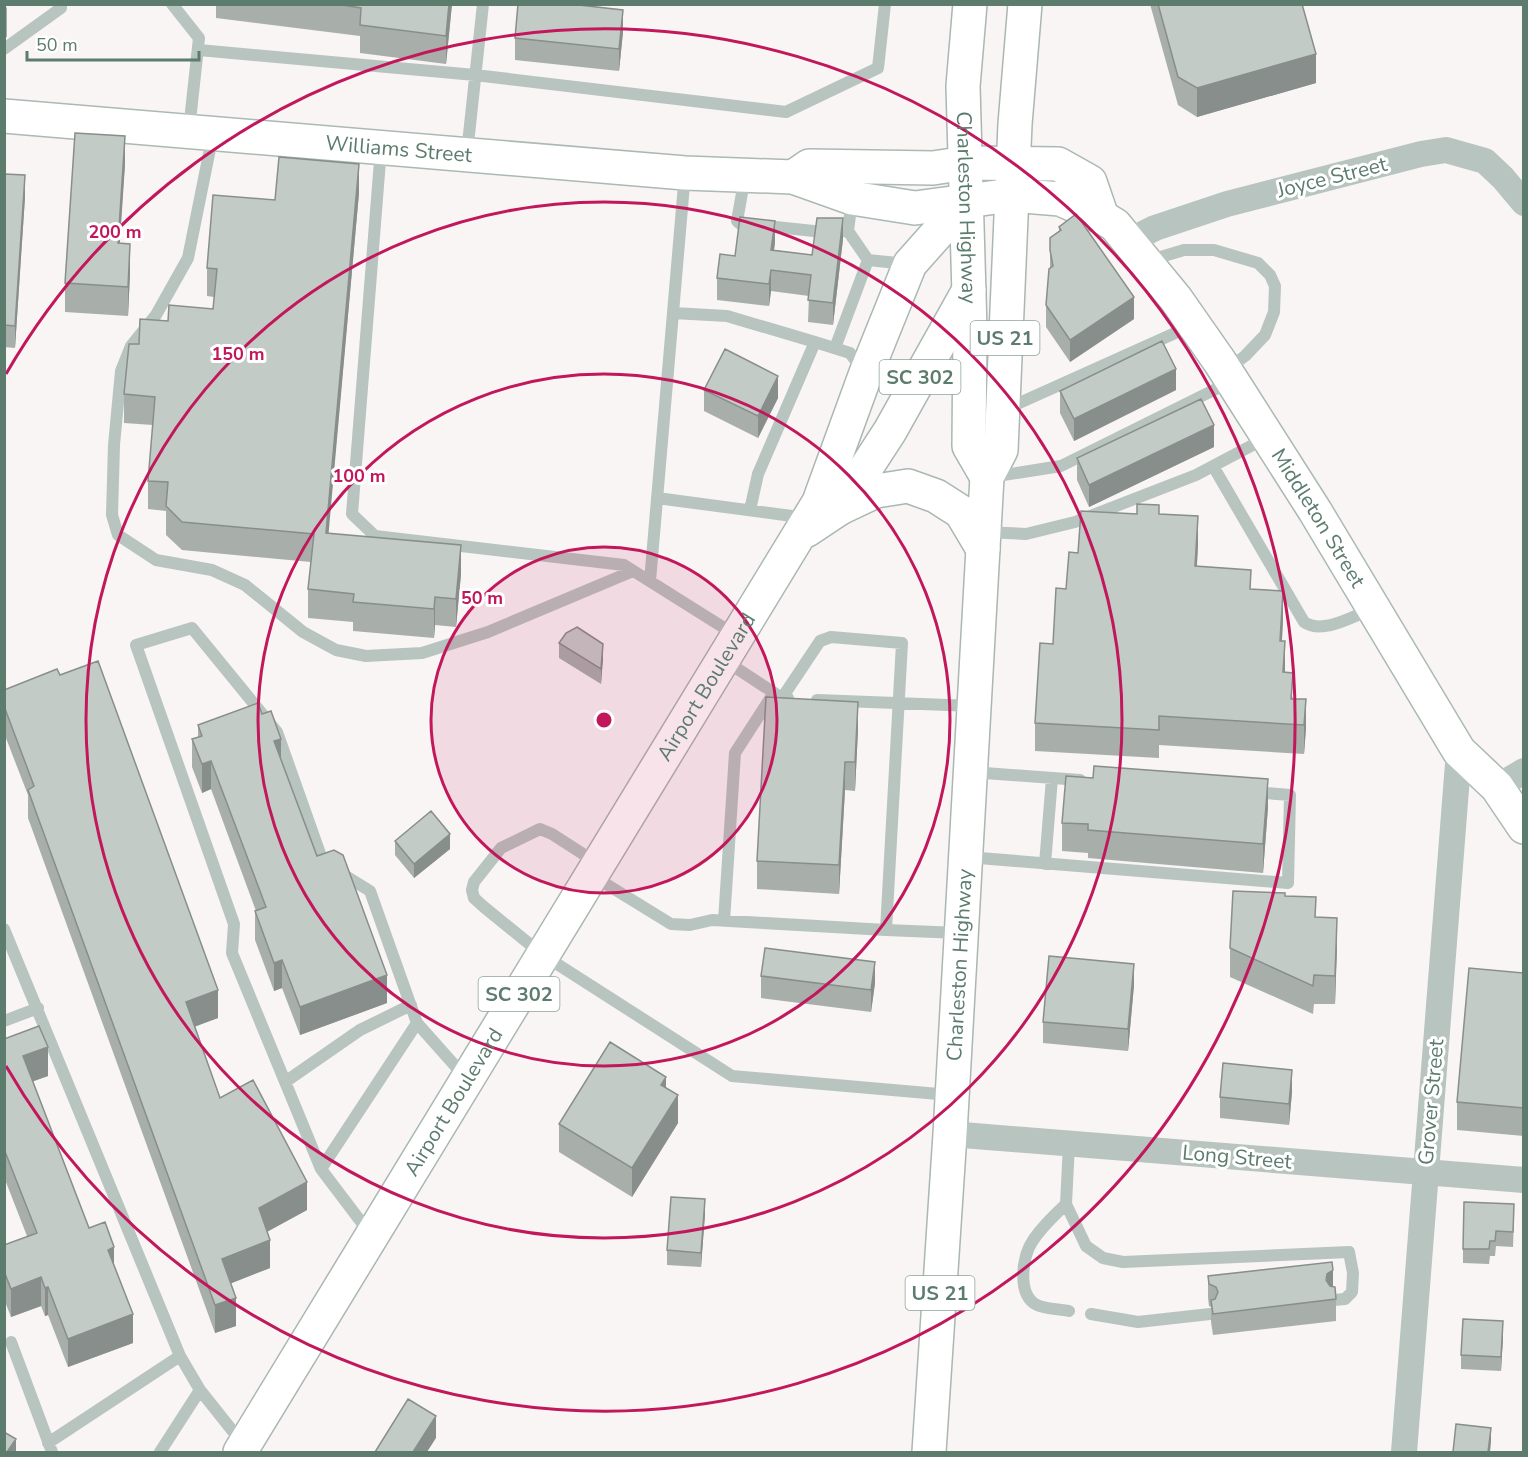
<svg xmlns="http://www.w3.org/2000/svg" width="1528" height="1457" viewBox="0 0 1528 1457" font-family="'Nunito Sans',sans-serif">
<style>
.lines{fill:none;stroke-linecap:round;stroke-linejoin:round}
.secondary-casing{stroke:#abb9b3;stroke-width:36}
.primary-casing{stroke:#aab7b2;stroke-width:36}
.lane{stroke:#b8c4bf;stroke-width:12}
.street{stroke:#b8c4bf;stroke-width:26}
.secondary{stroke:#fff;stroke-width:33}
.primary{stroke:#fff;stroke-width:33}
.wall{fill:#a8afab}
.shaded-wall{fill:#888e8b}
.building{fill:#c3cbc7;stroke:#888e8b;stroke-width:1.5}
.ring{fill:none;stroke:#c2185b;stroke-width:3}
.labels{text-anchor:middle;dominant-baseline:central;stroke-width:6;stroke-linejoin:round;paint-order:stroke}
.shield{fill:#fff;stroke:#8da39a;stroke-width:1.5}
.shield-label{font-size:20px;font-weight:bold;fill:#5c7c6e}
.street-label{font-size:21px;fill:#5c7c6e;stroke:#fff}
.centre{fill:#c2185b;stroke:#fff;stroke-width:3}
.ring-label{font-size:18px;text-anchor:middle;font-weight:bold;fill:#c2185b;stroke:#fff;stroke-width:6;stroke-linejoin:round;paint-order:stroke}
</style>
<rect width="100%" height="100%" fill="#f8f5f4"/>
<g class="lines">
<g class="secondary-casing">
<g id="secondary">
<path id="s1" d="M 4,116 L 685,173 L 793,177 L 852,198 L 915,208 L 1011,195 L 1060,199 L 1102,217 L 1115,225 L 1176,299 L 1220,362 L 1315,511 L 1459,751 L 1497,787 L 1524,827"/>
<path d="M 793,177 L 809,166 L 933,168 L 966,163 L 1058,164 L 1090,182 L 1102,217"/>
</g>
</g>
<g class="primary-casing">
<g id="primary">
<path id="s2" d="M 970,4 L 963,86 L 970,330 L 969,446 L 987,477"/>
<path d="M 840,508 L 876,491 L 908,486 L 936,496 L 961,512 L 983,549"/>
<path d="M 807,530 L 840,508 L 890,431 L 969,290"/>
<path id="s3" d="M 240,1452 L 819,502 L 866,373 L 910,264 L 967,200"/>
<path id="s4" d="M 929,1452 L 950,1134 L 987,477 L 1001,450 L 1015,124 L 1025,4"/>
</g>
</g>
<path class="lane" d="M 172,4 L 199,38 L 189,130
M 4,49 L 61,8 L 61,4
M 199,50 L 475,75 L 786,112 L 878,68 L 885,4
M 213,134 L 188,258 L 156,315 L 131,346 L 121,371 L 114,445 L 112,515 L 118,535 L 156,560 L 212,570 L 245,585 L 303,632 L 336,650 L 366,656 L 422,653 L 488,632 L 633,571
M 381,148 L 352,514 L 375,536 L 624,565 L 737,636
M 467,153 L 483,4
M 745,176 L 737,221 L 739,223 L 823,232 L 848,231
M 852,199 L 848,231 L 868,260
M 1147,261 L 1184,250 L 1214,250 L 1258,263 L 1270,275 L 1275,286 L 1274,312 L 1265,335 L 1245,356 L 1226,370
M 673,313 L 727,316 L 815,342
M 835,348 L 868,260 L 907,264
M 1006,409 L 1193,325
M 1213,466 L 1304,622 C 1323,635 1353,616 1372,609
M 991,477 L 1061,466 L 1232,381
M 657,498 L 807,518
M 750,510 L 758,474 L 815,342 L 850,353 L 863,370
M 985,532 L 1026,534 L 1075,522 L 1196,475 L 1266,438
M 650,581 L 685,173
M 724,660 L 782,698 L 788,698
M 817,700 L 974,706
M 971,772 L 1080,780
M 967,857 L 1288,883 L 1290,795 L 1253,792
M 597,863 L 552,834 L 540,829 L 501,848 L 474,882 L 472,890 L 474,898 L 484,907 L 543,955 L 732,1076 L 950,1095
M 1045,864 L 1052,778
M 593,876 L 671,924 L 690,925 L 712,920 L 886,930 L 902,643 L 831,637 L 820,641 L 782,698
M 724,921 L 735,753 L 773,694
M 4,929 L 180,1356
M 886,930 L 959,933
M 4,1021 L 38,1008
M 285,1082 L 360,1030 L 411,1005
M 1069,1144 L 1066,1204 L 1086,1246 L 1103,1258 L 1123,1262 L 1349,1252 L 1353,1273 L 1352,1292 L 1345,1299 L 1334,1300
M 321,1169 L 417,1023
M 1066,1204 C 1054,1216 1041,1227 1032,1242 C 1022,1257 1017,1295 1037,1305 C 1045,1309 1060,1309 1069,1311
M 371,1235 L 321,1169 L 232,953 L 234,924 L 136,645 L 192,628 L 277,732 L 323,862 L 370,891 L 417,1023 L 465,1077
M 1091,1314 L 1138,1322 L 1210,1314
M 11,1342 L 52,1452
M 48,1443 L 180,1356 L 200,1390 L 243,1444
M 160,1452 L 200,1390"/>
<path class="street" d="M 1129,241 L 1155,228 L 1227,204 L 1421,154 L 1446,150 L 1485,161 L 1503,178 L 1524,203
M 1497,787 L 1524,771
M 950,1134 L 1524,1180
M 1404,1452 L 1459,751"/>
<use href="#secondary" class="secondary"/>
<use href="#primary" class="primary"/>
</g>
<path class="wall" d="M 4,4 L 7,8 L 7,37 L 4,37 Z
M 216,4 L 452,4 L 446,64 L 360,53 L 360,36 L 216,18 Z
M 1150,4 L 1302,4 L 1316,83 L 1197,117 L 1178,105 Z
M 623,32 L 619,71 L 515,60 L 515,38 Z
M 125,164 L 119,243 L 130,273 L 128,316 L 65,312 L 65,283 Z
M 4,174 L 25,197 L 15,348 L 4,347 Z
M 359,193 L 328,533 L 461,574 L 456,627 L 435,625 L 434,638 L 353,631 L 353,622 L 308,618 L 308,589 L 311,562 L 182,550 L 166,535 L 166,511 L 148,509 L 148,481 L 153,425 L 124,423 L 124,394 L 139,344 L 168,321 L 213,309 L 214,297 L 207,296 L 207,268 L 275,200 Z
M 1059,227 L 1134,319 L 1070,362 L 1046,327 L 1046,305 L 1050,268 L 1050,238 L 1059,231 Z
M 843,239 L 833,325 L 808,322 L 809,296 L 771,291 L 769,306 L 717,300 L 717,278 L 735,256 L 775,242 L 774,250 L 812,255 Z
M 704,390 L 778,398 L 758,438 L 704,411 Z
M 1176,390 L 1074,441 L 1060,413 L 1060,391 Z
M 1214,447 L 1089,507 L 1077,480 L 1077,458 Z
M 1159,514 L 1198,545 L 1197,566 L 1251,589 L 1283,620 L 1282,641 L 1285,672 L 1293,699 L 1306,728 L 1304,754 L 1159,745 L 1159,758 L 1035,751 L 1035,723 L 1066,589 L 1078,553 Z
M 559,643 L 603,658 L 601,684 L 559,658 Z
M 60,675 L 218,1018 L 195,1026 L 220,1098 L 307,1210 L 267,1232 L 270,1268 L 230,1283 L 236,1326 L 215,1333 L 28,818 L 28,795 L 4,733 L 4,690 Z
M 198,725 L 281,759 L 317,856 L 387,1003 L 300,1035 L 282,988 L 274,991 L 255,940 L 255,911 L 256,911 L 211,789 L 202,793 L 192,767 L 192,739 L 198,737 Z
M 858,730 L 855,791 L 845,790 L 839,894 L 757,889 L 757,861 Z
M 1093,778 L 1268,807 L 1263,873 L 1088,858 L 1088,853 L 1062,851 L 1062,823 Z
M 395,841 L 450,849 L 414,878 L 395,855 Z
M 1285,896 L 1316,917 L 1337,946 L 1335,1004 L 1314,1004 L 1313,1014 L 1230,977 L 1230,948 Z
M 1524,963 L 1524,1136 L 1457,1130 L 1457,1102 L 1523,973 Z
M 761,976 L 875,983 L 871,1012 L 761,998 Z
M 1134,985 L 1128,1051 L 1043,1043 L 1043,1022 Z
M 4,1039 L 48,1076 L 33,1081 L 89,1228 L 114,1266 L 133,1343 L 68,1367 L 48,1315 L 45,1316 L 41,1306 L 11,1317 L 4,1299 L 4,1271 L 27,1236 L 4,1177 Z
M 666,1088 L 678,1123 L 632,1197 L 559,1152 L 559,1124 Z
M 1292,1092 L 1289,1125 L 1220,1118 L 1220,1097 Z
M 705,1214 L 701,1267 L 667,1265 L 667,1250 Z
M 1514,1218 L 1513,1247 L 1496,1246 L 1495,1256 L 1490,1256 L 1489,1264 L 1463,1263 L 1463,1249 Z
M 1208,1276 L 1333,1286 L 1336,1299 L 1336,1321 L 1213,1335 L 1211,1322 L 1211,1307 L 1209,1306 L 1208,1298 Z
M 1503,1336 L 1501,1371 L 1461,1369 L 1461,1355 Z"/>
<path class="shaded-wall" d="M 449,4 L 452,4 L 446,64 L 446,36 Z
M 623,10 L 623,32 L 619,71 L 619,49 Z
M 1316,54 L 1316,83 L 1197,117 L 1197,88 Z
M 125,136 L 125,164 L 118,272 L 118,243 Z
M 359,164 L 359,193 L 326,562 L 326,533 Z
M 25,175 L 25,197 L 15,348 L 15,326 Z
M 843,218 L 843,239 L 833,325 L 833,303 Z
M 775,221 L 775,242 L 771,272 L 771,250 Z
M 130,244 L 130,273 L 128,316 L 128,287 Z
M 771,270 L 771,291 L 769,306 L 769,284 Z
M 1134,297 L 1134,319 L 1070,362 L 1070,340 Z
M 1176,369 L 1176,390 L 1074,441 L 1074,419 Z
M 778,376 L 778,398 L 758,438 L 758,416 Z
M 1214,425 L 1214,447 L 1089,507 L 1089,485 Z
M 1198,516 L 1198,545 L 1195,595 L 1195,566 Z
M 461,545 L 461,574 L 456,627 L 456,599 Z
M 1283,591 L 1283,620 L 1280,670 L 1280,641 Z
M 435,597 L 435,625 L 434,638 L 434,609 Z
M 1285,641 L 1285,670 L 1283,700 L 1283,672 Z
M 603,644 L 603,658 L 601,684 L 601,669 Z
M 1306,699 L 1306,728 L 1304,754 L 1304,725 Z
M 858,702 L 858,730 L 855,791 L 855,762 Z
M 281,739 L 281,767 L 274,741 Z
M 211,761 L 211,789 L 202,793 L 202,764 Z
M 845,762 L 845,790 L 839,894 L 839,865 Z
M 1268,779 L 1268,807 L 1263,873 L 1263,844 Z
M 450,834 L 450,849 L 414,878 L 414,864 Z
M 1337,918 L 1337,946 L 1335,1004 L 1335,976 Z
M 282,960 L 282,988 L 274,991 L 274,963 Z
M 875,962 L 875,983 L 871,1012 L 871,990 Z
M 1134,964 L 1134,985 L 1128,1051 L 1128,1029 Z
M 387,975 L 387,1003 L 300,1035 L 300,1007 Z
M 218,990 L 218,1018 L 186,1030 L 186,1002 Z
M 48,1047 L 48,1076 L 23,1085 L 23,1056 Z
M 1292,1070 L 1292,1092 L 1289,1125 L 1289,1104 Z
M 666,1077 L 666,1106 L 661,1085 Z
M 678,1095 L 678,1123 L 632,1197 L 632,1168 Z
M 307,1182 L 307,1210 L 259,1236 L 259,1208 Z
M 705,1199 L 705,1214 L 701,1267 L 701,1253 Z
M 270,1240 L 270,1268 L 222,1287 L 222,1259 Z
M 114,1247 L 114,1276 L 108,1250 Z
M 1333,1270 L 1333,1292 L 1327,1296 L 1326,1301 L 1327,1274 Z
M 41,1277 L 41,1306 L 11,1317 L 11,1289 Z
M 48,1287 L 48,1315 L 45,1316 L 45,1288 Z
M 236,1298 L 236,1326 L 215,1333 L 215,1305 Z
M 133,1314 L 133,1343 L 68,1367 L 68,1339 Z
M 1503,1321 L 1503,1336 L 1501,1371 L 1501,1357 Z
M 436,1416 L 436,1438 L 427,1452 L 413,1452 Z
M 1491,1428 L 1491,1442 L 1490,1452 L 1488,1452 Z
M 16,1439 L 16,1452 L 7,1452 Z"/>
<path class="building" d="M 336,4 L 449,4 L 446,36 L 360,25 L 361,8 Z
M 518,4 L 570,4 L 623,10 L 619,49 L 515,38 Z
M 1158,4 L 1302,4 L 1316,54 L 1197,88 L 1178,77 Z
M 75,133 L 125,136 L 118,243 L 130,244 L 128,287 L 65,283 Z
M 279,157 L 359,164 L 326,533 L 461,545 L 456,599 L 435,597 L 434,609 L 353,602 L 354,594 L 308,589 L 314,534 L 182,522 L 166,506 L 168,482 L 148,481 L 155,397 L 124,394 L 129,344 L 139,344 L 140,319 L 168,321 L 169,305 L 213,309 L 217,269 L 207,268 L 213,195 L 275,200 Z
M 4,174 L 25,175 L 15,326 L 4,325 Z
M 1076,214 L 1134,297 L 1070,340 L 1046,305 L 1049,269 L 1053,266 L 1050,250 L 1050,238 L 1061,230 L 1059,227 Z
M 740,217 L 775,221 L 771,250 L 812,255 L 817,218 L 843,218 L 833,303 L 808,300 L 811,275 L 771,270 L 769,284 L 717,278 L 720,254 L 735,256 Z
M 1162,341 L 1176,369 L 1074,419 L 1060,391 Z
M 725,349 L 778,376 L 758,416 L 704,390 Z
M 1201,399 L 1214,425 L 1089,485 L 1077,458 Z
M 1137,504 L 1159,505 L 1159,514 L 1198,516 L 1195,566 L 1251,570 L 1250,589 L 1283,591 L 1280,641 L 1285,641 L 1283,672 L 1293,673 L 1291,699 L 1306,699 L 1304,725 L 1159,716 L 1159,730 L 1035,723 L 1040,643 L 1053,644 L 1056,588 L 1066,589 L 1069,552 L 1078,553 L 1081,511 L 1137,514 Z
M 577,627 L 603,644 L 601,669 L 559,643 L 566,633 Z
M 98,661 L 218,990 L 186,1002 L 220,1098 L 253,1080 L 307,1182 L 259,1208 L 270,1240 L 222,1259 L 236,1298 L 215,1305 L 28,790 L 34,786 L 4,706 L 4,690 L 57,669 L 60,675 Z
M 766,697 L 858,702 L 855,762 L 845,762 L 839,865 L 757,861 Z
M 258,703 L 262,714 L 271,711 L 281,739 L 274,741 L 317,856 L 334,850 L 343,855 L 387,975 L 300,1007 L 282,960 L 274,963 L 255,911 L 266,907 L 211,761 L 202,764 L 192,739 L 202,736 L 198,725 Z
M 1094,766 L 1268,779 L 1263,844 L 1088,830 L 1088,824 L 1062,823 L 1066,776 L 1093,778 Z
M 431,811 L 450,834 L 414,864 L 395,841 Z
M 1233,891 L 1285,893 L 1285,896 L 1316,897 L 1315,917 L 1337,918 L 1335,976 L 1314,975 L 1313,986 L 1230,948 Z
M 765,948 L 875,962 L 871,990 L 761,976 Z
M 1049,956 L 1134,964 L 1128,1029 L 1043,1022 Z
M 1524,963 L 1524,1108 L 1457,1102 L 1469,968 L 1523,973 Z
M 39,1026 L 48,1047 L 23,1056 L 89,1228 L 105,1222 L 114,1247 L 108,1250 L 133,1314 L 68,1339 L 48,1287 L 45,1288 L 41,1277 L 11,1289 L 4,1271 L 4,1245 L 37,1233 L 4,1149 L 4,1039 Z
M 610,1042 L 666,1077 L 661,1085 L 678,1095 L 632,1168 L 559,1124 Z
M 1223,1063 L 1292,1070 L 1289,1104 L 1220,1097 Z
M 671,1197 L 705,1199 L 701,1253 L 667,1250 Z
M 1464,1202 L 1514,1204 L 1513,1232 L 1496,1231 L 1495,1241 L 1490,1241 L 1489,1249 L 1463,1249 Z
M 1332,1262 L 1333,1270 L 1327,1274 L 1326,1280 L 1330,1286 L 1335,1287 L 1336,1299 L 1213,1314 L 1211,1300 L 1215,1299 L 1218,1292 L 1216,1287 L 1209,1284 L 1208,1276 Z
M 1463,1319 L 1503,1321 L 1501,1357 L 1461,1355 Z
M 408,1399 L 436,1416 L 413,1452 L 375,1452 Z
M 1456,1424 L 1491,1428 L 1488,1452 L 1453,1452 Z
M 4,1432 L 16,1439 L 7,1452 L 4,1452 Z"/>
<circle cx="604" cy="720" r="173" fill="#c2185b" fill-opacity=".12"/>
<g class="ring">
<circle cx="604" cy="720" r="173"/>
<circle cx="604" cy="720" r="346"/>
<circle cx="604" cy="720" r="518"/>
<path d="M6 374A691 691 0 1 1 6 1066"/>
</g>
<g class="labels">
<g class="shield">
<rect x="970.5" y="321" width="69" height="34" rx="4.5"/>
<rect x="879.5" y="360" width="81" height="34" rx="4.5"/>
<rect x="478.5" y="977" width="81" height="34" rx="4.5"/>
<rect x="905.5" y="1276" width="69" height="34" rx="4.5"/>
</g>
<g class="shield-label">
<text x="1005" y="338">US 21</text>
<text x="920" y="377">SC 302</text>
<text x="519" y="994">SC 302</text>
<text x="940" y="1293">US 21</text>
</g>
<g class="street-label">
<text stroke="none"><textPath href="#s1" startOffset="396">Williams Street</textPath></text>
<text transform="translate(1332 177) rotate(-14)">Joyce Street</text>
<text stroke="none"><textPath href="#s2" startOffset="204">Charleston Highway</textPath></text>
<text stroke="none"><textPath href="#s1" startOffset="1482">Middleton Street</textPath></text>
<text stroke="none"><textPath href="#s3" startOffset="896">Airport Boulevard</textPath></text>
<text stroke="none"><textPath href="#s4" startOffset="488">Charleston Highway</textPath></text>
<text stroke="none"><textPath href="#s3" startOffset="410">Airport Boulevard</textPath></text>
<text transform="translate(1431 1102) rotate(-85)">Grover Street</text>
<text transform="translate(1237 1157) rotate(5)">Long Street</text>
</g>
</g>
<circle cx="604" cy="720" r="9" class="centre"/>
<g class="ring-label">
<text x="115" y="238">200 m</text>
<text x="238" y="360">150 m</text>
<text x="359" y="482">100 m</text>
<text x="482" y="604">50 m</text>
</g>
<rect width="1528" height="1457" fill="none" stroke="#5c7c6e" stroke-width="12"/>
<path d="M27 51v9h172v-9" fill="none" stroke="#5c7c6e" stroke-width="3"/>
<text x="36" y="51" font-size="18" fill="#5c7c6e" stroke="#ffffff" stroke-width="4.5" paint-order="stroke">50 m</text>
</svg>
